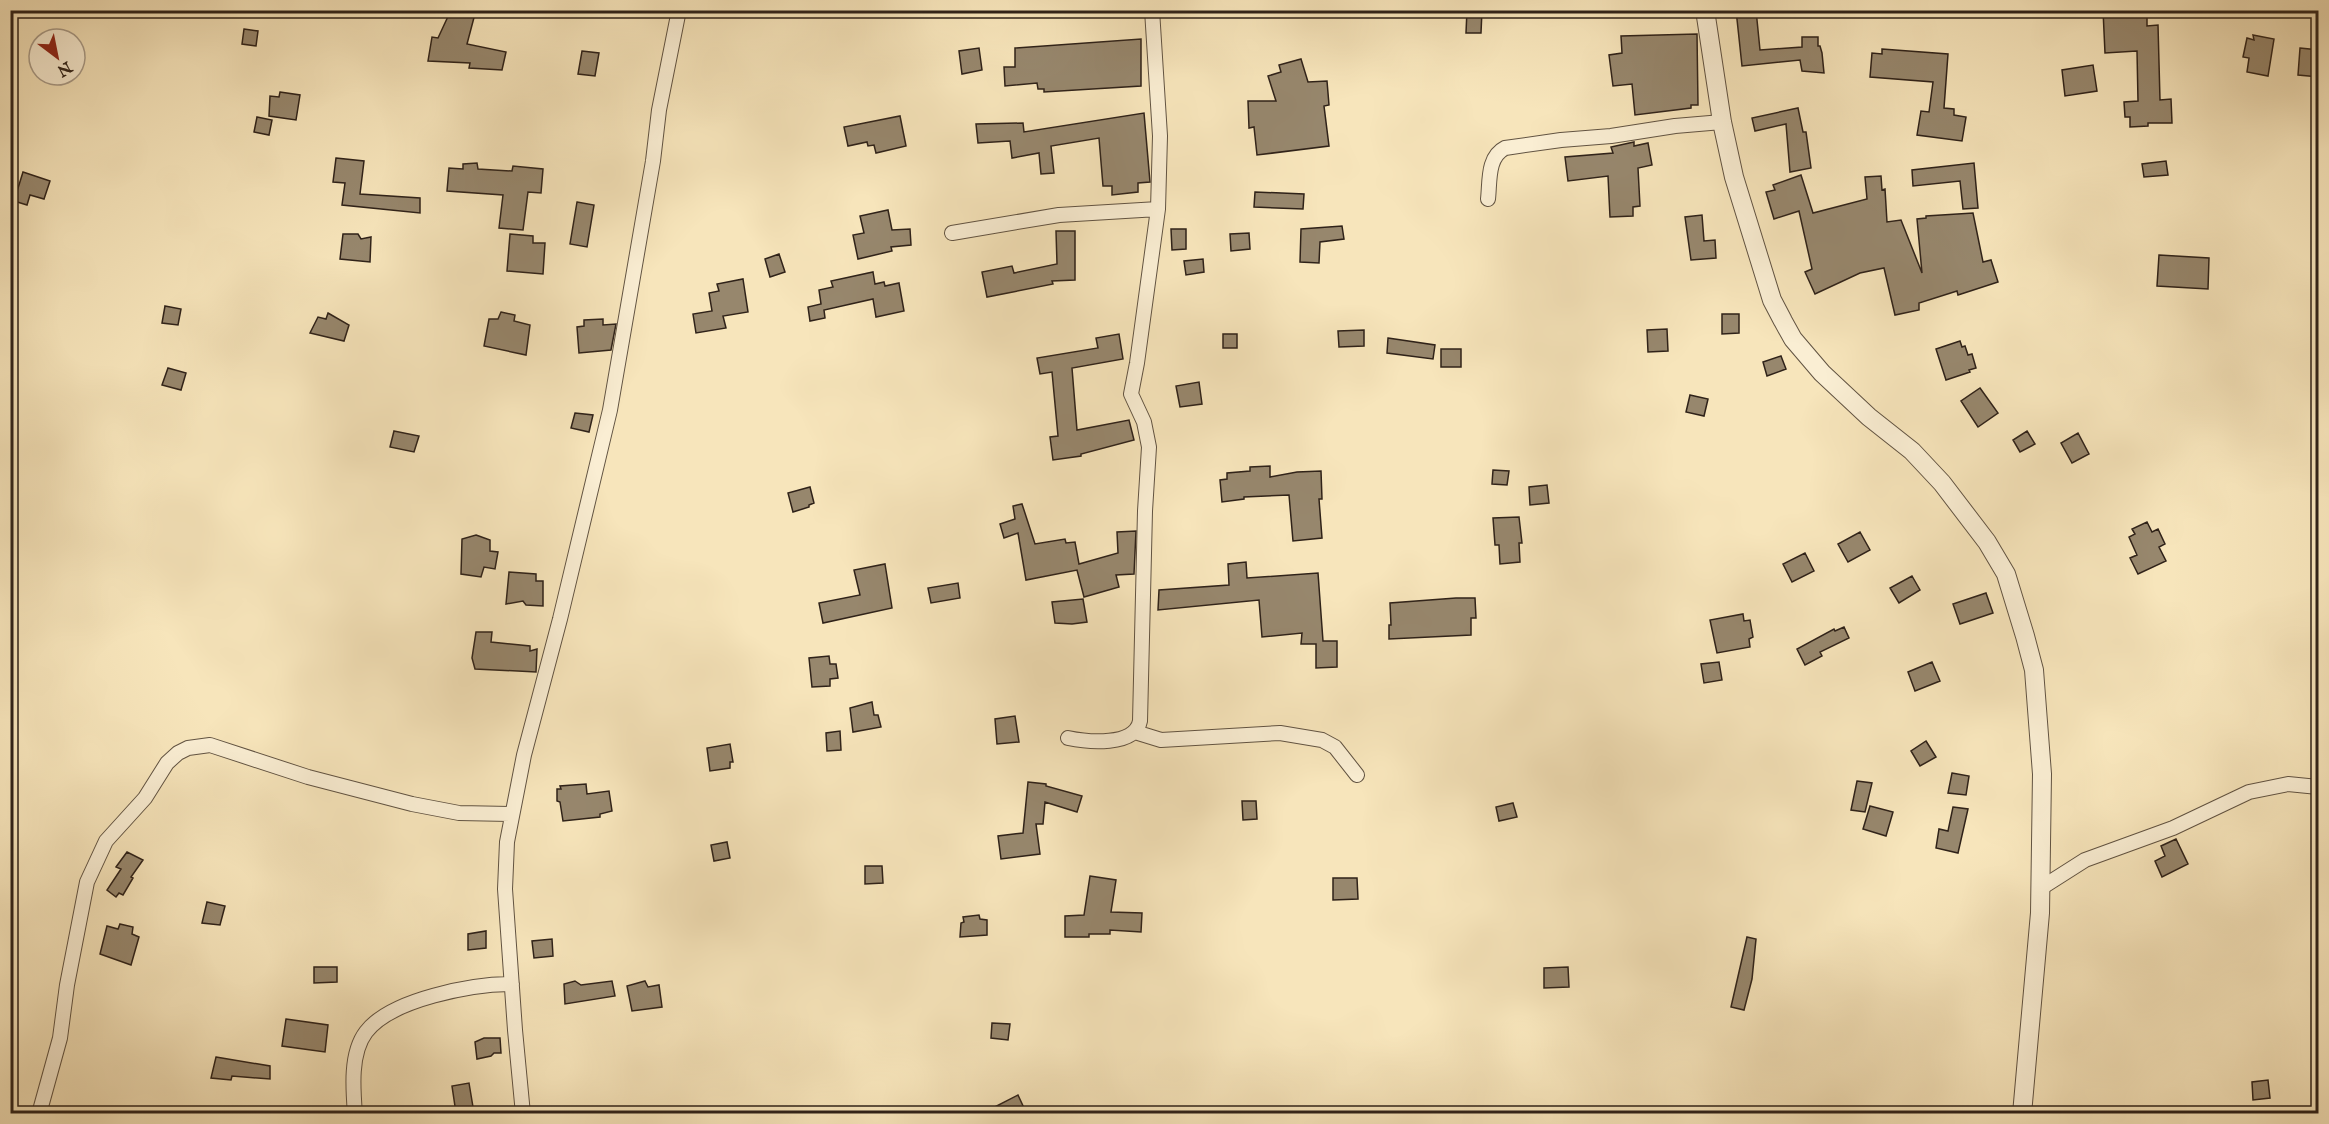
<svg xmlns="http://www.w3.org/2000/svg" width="2329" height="1124" viewBox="0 0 2329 1124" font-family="'IM FELL English',serif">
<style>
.building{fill:#97876d;stroke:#2f2219;stroke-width:1.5}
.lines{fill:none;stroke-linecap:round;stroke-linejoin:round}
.minor-casing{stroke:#615342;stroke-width:16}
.tertiary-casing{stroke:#615342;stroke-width:20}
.minor{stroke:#faeed3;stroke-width:14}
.tertiary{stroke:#faeed3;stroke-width:18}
</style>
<rect width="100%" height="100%" fill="#f7e5bb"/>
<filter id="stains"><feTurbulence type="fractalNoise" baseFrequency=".00333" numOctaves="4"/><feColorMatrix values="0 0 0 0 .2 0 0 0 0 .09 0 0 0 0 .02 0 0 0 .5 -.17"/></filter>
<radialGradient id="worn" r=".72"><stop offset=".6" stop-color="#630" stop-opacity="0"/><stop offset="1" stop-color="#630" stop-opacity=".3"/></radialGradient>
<path class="building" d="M 451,10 L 476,10 L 467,44 L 506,52 L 502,70 L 469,68 L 470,63 L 428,61 L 432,37 L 438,38 Z
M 1467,10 L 1482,10 L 1481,33 L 1466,33 Z
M 1736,10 L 1756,10 L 1760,50 L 1802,47 L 1802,37 L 1818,37 L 1818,46 L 1820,46 L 1822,53 L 1824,73 L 1802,71 L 1800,60 L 1742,66 Z
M 2103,10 L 2147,10 L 2147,26 L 2158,25 L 2160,100 L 2171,99 L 2172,123 L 2148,123 L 2148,126 L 2130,127 L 2130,117 L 2125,117 L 2124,102 L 2138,101 L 2137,51 L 2105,53 Z
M 244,29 L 258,31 L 256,46 L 242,44 Z
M 1697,34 L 1698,105 L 1691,105 L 1691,108 L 1635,115 L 1632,84 L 1613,86 L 1609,55 L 1622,53 L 1621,36 Z
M 2253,35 L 2274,39 L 2268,76 L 2247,72 L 2249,58 L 2243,57 L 2247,38 L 2254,40 Z
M 1141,39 L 1141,86 L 1044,92 L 1044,89 L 1038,89 L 1037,83 L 1005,86 L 1004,67 L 1015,67 L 1015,48 Z
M 979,48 L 982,70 L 962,74 L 959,51 Z
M 2300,48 L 2319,50 L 2319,77 L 2298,75 Z
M 1882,49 L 1948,54 L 1944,108 L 1954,109 L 1954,115 L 1966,117 L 1962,141 L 1917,135 L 1921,111 L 1929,112 L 1933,82 L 1870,77 L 1872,53 L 1882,54 Z
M 582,51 L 599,53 L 595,76 L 578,74 Z
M 1301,59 L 1308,82 L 1327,81 L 1329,105 L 1324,106 L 1329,146 L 1257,155 L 1254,127 L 1249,128 L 1248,101 L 1276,101 L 1268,76 L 1281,72 L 1279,65 Z
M 2093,65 L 2097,91 L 2065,96 L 2062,70 Z
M 280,92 L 300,95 L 296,120 L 269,116 L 270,96 L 279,97 Z
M 1798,108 L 1803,132 L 1806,132 L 1811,168 L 1790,172 L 1786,124 L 1755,131 L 1752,118 Z
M 1144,113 L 1150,182 L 1138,183 L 1138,192 L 1112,195 L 1112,186 L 1103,186 L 1099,138 L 1051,146 L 1054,173 L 1041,174 L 1039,153 L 1012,158 L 1010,141 L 978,143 L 976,124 L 1023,123 L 1024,132 Z
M 900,116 L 906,146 L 876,153 L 874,145 L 868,146 L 867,142 L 848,146 L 844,127 Z
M 257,117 L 272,120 L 269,135 L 254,132 Z
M 1634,142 L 1634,146 L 1648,143 L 1652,165 L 1638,168 L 1640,206 L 1633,207 L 1633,216 L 1610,217 L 1608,176 L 1568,181 L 1565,157 L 1613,153 L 1611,147 Z
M 336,158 L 364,161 L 360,194 L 420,198 L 420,213 L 342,205 L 345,183 L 333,182 Z
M 2166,161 L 2168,175 L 2144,177 L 2142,164 Z
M 477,163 L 478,169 L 512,171 L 513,166 L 543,169 L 541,193 L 528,192 L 523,230 L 499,228 L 503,195 L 447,191 L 449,168 L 463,169 L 463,164 Z
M 1974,163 L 1978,208 L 1963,209 L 1960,181 L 1913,186 L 1912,170 Z
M 23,172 L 50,181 L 44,199 L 30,195 L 27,205 L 14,201 Z
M 1801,175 L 1813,213 L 1867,199 L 1865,177 L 1881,176 L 1882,190 L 1885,189 L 1887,222 L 1901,220 L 1922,273 L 1917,219 L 1926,218 L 1926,216 L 1973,213 L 1983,262 L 1991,260 L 1998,282 L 1958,295 L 1957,291 L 1919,303 L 1919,310 L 1895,315 L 1884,268 L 1860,273 L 1815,294 L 1805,272 L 1812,269 L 1799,211 L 1774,219 L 1766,192 L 1775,190 L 1773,185 Z
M 1255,192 L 1304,194 L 1303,209 L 1254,207 Z
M 577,202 L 594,205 L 587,247 L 570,244 Z
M 888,210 L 892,230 L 910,229 L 911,245 L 891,247 L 892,251 L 858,259 L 853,235 L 864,233 L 860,216 Z
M 1702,215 L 1704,241 L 1715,240 L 1716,258 L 1691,260 L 1685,217 Z
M 1342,226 L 1344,239 L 1320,242 L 1319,263 L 1300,262 L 1301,229 Z
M 1171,229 L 1186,229 L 1186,249 L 1172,250 Z
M 1056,231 L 1075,231 L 1075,280 L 1052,281 L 1053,284 L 987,297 L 982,272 L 1012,266 L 1014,273 L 1057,264 Z
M 1249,233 L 1250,249 L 1231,251 L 1230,234 Z
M 343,234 L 358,234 L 361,239 L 371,237 L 370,262 L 340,259 Z
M 510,234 L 533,236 L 533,243 L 545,243 L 543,274 L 507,271 Z
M 779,254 L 785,272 L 770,277 L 765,259 Z
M 2159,255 L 2209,258 L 2208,289 L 2157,286 Z
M 1203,259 L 1204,272 L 1186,275 L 1184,261 Z
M 873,272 L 875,284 L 884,282 L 885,286 L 899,283 L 904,311 L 876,317 L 873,299 L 824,310 L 825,318 L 810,321 L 808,307 L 821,304 L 819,290 L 833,287 L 831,281 Z
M 743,279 L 748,312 L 723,316 L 726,328 L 696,333 L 693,314 L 712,311 L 709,293 L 719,291 L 717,284 Z
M 165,306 L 181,309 L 178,325 L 162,323 Z
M 501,312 L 515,315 L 514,321 L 530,325 L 526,355 L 484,346 L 489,319 L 498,319 Z
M 328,313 L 349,325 L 344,341 L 310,333 L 318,317 L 326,319 Z
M 1722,314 L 1739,314 L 1739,333 L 1722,334 Z
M 603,319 L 603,325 L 616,324 L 611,350 L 579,353 L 577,327 L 584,326 L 584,320 Z
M 1667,329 L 1668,351 L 1648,352 L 1647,330 Z
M 1364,330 L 1364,346 L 1339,347 L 1338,331 Z
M 1119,334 L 1123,359 L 1072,368 L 1077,430 L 1129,420 L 1134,440 L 1081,454 L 1081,456 L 1053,460 L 1050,437 L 1058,436 L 1052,372 L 1040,374 L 1037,358 L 1098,348 L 1096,338 Z
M 1223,334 L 1237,334 L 1237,348 L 1223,348 Z
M 1388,338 L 1435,345 L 1433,359 L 1387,353 Z
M 1960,341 L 1962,347 L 1965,346 L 1968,355 L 1972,354 L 1976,368 L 1969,370 L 1970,372 L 1946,380 L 1936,349 Z
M 1441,349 L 1461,349 L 1461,367 L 1441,367 Z
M 1781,356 L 1786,369 L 1767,376 L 1763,362 Z
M 168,368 L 186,373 L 181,390 L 162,385 Z
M 1199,382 L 1202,404 L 1180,407 L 1176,386 Z
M 1980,388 L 1998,413 L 1978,427 L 1961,401 Z
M 1690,395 L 1708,399 L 1704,416 L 1686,412 Z
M 575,413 L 593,415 L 589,432 L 571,428 Z
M 394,431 L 419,436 L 414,452 L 390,447 Z
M 2027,431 L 2035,444 L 2020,452 L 2013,440 Z
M 2078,433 L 2089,454 L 2072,463 L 2061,443 Z
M 1270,466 L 1270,477 L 1297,472 L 1321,471 L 1322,499 L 1319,499 L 1322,538 L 1293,541 L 1289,495 L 1244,497 L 1244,499 L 1222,502 L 1220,480 L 1227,479 L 1227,473 L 1250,471 L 1250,467 Z
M 1493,470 L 1509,471 L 1507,485 L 1492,484 Z
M 1547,485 L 1549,503 L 1530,505 L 1529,487 Z
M 810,487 L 814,503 L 809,505 L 809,507 L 793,512 L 788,493 Z
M 1022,504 L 1035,544 L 1065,539 L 1066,543 L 1075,542 L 1079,564 L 1118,553 L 1117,532 L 1136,531 L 1134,574 L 1116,575 L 1119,587 L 1084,597 L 1077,570 L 1026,580 L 1018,533 L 1004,538 L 1000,524 L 1015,519 L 1013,506 Z
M 1519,517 L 1522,543 L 1519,543 L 1520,562 L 1500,564 L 1499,545 L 1495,545 L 1493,518 Z
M 2147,522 L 2152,532 L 2158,529 L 2165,544 L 2159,547 L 2166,561 L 2138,574 L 2130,558 L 2137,555 L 2129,537 L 2135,534 L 2132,529 Z
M 1860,532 L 1870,550 L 1848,562 L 1838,544 Z
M 476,535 L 490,540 L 490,551 L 498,552 L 495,569 L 484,567 L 481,577 L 461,574 L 462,539 Z
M 1805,553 L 1814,571 L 1792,582 L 1783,564 Z
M 1246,562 L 1247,578 L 1318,573 L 1323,641 L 1337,641 L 1337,667 L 1316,668 L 1316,644 L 1301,644 L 1302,633 L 1262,637 L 1259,600 L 1158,610 L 1159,590 L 1229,585 L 1228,564 Z
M 885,564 L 892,608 L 823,623 L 819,603 L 860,595 L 854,570 Z
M 509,572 L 536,574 L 536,581 L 543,581 L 543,606 L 526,605 L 523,601 L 506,604 Z
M 1912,576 L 1920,590 L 1899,603 L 1890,588 Z
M 958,583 L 960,598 L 931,603 L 928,588 Z
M 1986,593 L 1993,613 L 1960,624 L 1953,604 Z
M 1456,598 L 1475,598 L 1476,618 L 1471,618 L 1471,635 L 1389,639 L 1389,625 L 1391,625 L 1390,603 Z
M 1083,599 L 1087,622 L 1072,624 L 1055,623 L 1052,602 Z
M 1743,614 L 1744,621 L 1750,620 L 1753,637 L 1749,639 L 1750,647 L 1717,653 L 1710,620 Z
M 1844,627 L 1849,638 L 1820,652 L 1822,656 L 1805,665 L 1797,649 L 1834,629 L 1835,631 Z
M 476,632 L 492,632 L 491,642 L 530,646 L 530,651 L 537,649 L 536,672 L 475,669 L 472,658 Z
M 829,656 L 830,664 L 836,664 L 838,678 L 830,679 L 830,686 L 812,687 L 809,658 Z
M 1719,662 L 1722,680 L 1704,683 L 1701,664 Z
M 1932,662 L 1940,681 L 1915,691 L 1908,672 Z
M 872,702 L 874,715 L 878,715 L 881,727 L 853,732 L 850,708 Z
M 1015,716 L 1019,742 L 997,744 L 995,719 Z
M 840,731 L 841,750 L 827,751 L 826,733 Z
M 1926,741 L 1936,757 L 1920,766 L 1911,751 Z
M 730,744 L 733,762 L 730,762 L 730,768 L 710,771 L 707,748 Z
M 1952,773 L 1969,776 L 1966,795 L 1948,793 Z
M 1857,781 L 1872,783 L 1865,812 L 1851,810 Z
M 1028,782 L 1046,784 L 1046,786 L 1082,796 L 1077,812 L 1045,802 L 1043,824 L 1036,824 L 1040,854 L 1001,859 L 998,836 L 1023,833 Z
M 586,784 L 587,794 L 609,791 L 612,811 L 600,814 L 600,817 L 563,821 L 560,802 L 557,801 L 557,789 L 561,789 L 560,786 Z
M 1242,801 L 1256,801 L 1257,819 L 1243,820 Z
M 1513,803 L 1517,817 L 1499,821 L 1496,807 Z
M 1870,806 L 1893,812 L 1886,836 L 1863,829 Z
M 1953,807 L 1968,809 L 1958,853 L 1936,848 L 1939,829 L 1948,831 Z
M 2176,839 L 2188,864 L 2162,877 L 2155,861 L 2165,856 L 2161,846 Z
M 727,842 L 730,858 L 714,861 L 711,845 Z
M 127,852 L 143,860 L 131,877 L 133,878 L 123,895 L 119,893 L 116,897 L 107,890 L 121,869 L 116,867 Z
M 865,866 L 882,866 L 883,883 L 865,884 Z
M 1090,876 L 1116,880 L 1111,912 L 1142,913 L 1141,932 L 1110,930 L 1110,934 L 1089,934 L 1089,937 L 1065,937 L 1065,916 L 1084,915 Z
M 1333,878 L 1357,878 L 1358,899 L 1333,900 Z
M 207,902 L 225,906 L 220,925 L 202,923 Z
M 979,915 L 980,919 L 987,920 L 987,935 L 960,937 L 961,923 L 964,922 L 963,917 Z
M 120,924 L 133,927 L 132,934 L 139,937 L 131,965 L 100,954 L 107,926 L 118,929 Z
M 486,931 L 486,948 L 468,950 L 468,934 Z
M 1747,937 L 1756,939 L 1752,979 L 1744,1010 L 1731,1007 Z
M 552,939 L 553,956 L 534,958 L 532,941 Z
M 314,967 L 337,967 L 337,982 L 314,983 Z
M 1568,967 L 1569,987 L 1544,988 L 1544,968 Z
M 575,981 L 581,985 L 612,981 L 615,996 L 565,1004 L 564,984 Z
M 645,981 L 648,987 L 659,985 L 662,1007 L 632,1011 L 627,986 Z
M 286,1019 L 328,1025 L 325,1052 L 282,1046 Z
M 992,1023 L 1010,1024 L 1008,1040 L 991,1038 Z
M 484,1038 L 500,1038 L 501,1053 L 494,1053 L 491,1056 L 477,1059 L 475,1042 Z
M 216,1057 L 270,1066 L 270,1079 L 232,1076 L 231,1080 L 211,1078 Z
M 2268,1080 L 2270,1098 L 2253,1100 L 2252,1082 Z
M 469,1083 L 474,1113 L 456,1113 L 452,1086 Z
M 1018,1095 L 1024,1108 L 1015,1113 L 983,1113 Z"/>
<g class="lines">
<g class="minor-casing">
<path id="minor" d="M 1488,199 C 1490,182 1487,157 1505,148 L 1561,140 L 1611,136 L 1675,126 L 1722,122
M 952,233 L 1059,215 L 1158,209
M 1135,732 L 1161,740 L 1280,733 L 1322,740 L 1335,747 L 1357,775
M 1068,738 C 1087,742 1135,747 1140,721 L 1145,511 L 1149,447 L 1144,422 L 1131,394 L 1137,363 L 1158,209 L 1160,136 L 1152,10
M 2041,888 L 2085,860 L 2173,828 L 2249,792 L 2288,784 L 2318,787
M 39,1114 L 60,1038 L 67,985 L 87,882 L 106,841 L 145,798 L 167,763 L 178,753 L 188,748 L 210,745 L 308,777 L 412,804 L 459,813 L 511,814
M 355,1114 C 353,1089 350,1053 366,1032 C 391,999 473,984 512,984
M 523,1114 L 515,1030 L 505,889 L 507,842 L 524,755 L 560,619 L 610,410 L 653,161 L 659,110 L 679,10"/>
</g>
<g class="tertiary-casing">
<path id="tertiary" d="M 1705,10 L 1722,122 L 1734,177 L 1772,300 L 1783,321 L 1793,339 L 1822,373 L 1869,417 L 1912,451 L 1942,483 L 1987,542 L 2006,574 L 2025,636 L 2034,670 L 2042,774 L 2040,913 L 2022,1114"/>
</g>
<use href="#minor" class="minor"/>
<use href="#tertiary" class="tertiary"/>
</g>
<rect width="2329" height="1124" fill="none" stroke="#f7e5bb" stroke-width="36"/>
<rect x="12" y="12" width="2305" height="1100" fill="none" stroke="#2f2219" stroke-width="3"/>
<rect x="18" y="18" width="2293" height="1088" fill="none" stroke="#2f2219" stroke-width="1.5"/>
<g transform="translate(57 57) rotate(148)"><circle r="28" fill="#faeed3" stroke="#a99c89" stroke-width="1.5"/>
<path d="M0-4.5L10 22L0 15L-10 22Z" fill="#8f2418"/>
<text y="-9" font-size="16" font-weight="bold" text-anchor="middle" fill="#2f2219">N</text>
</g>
<rect width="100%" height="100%" filter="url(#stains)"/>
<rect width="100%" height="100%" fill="url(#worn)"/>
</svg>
